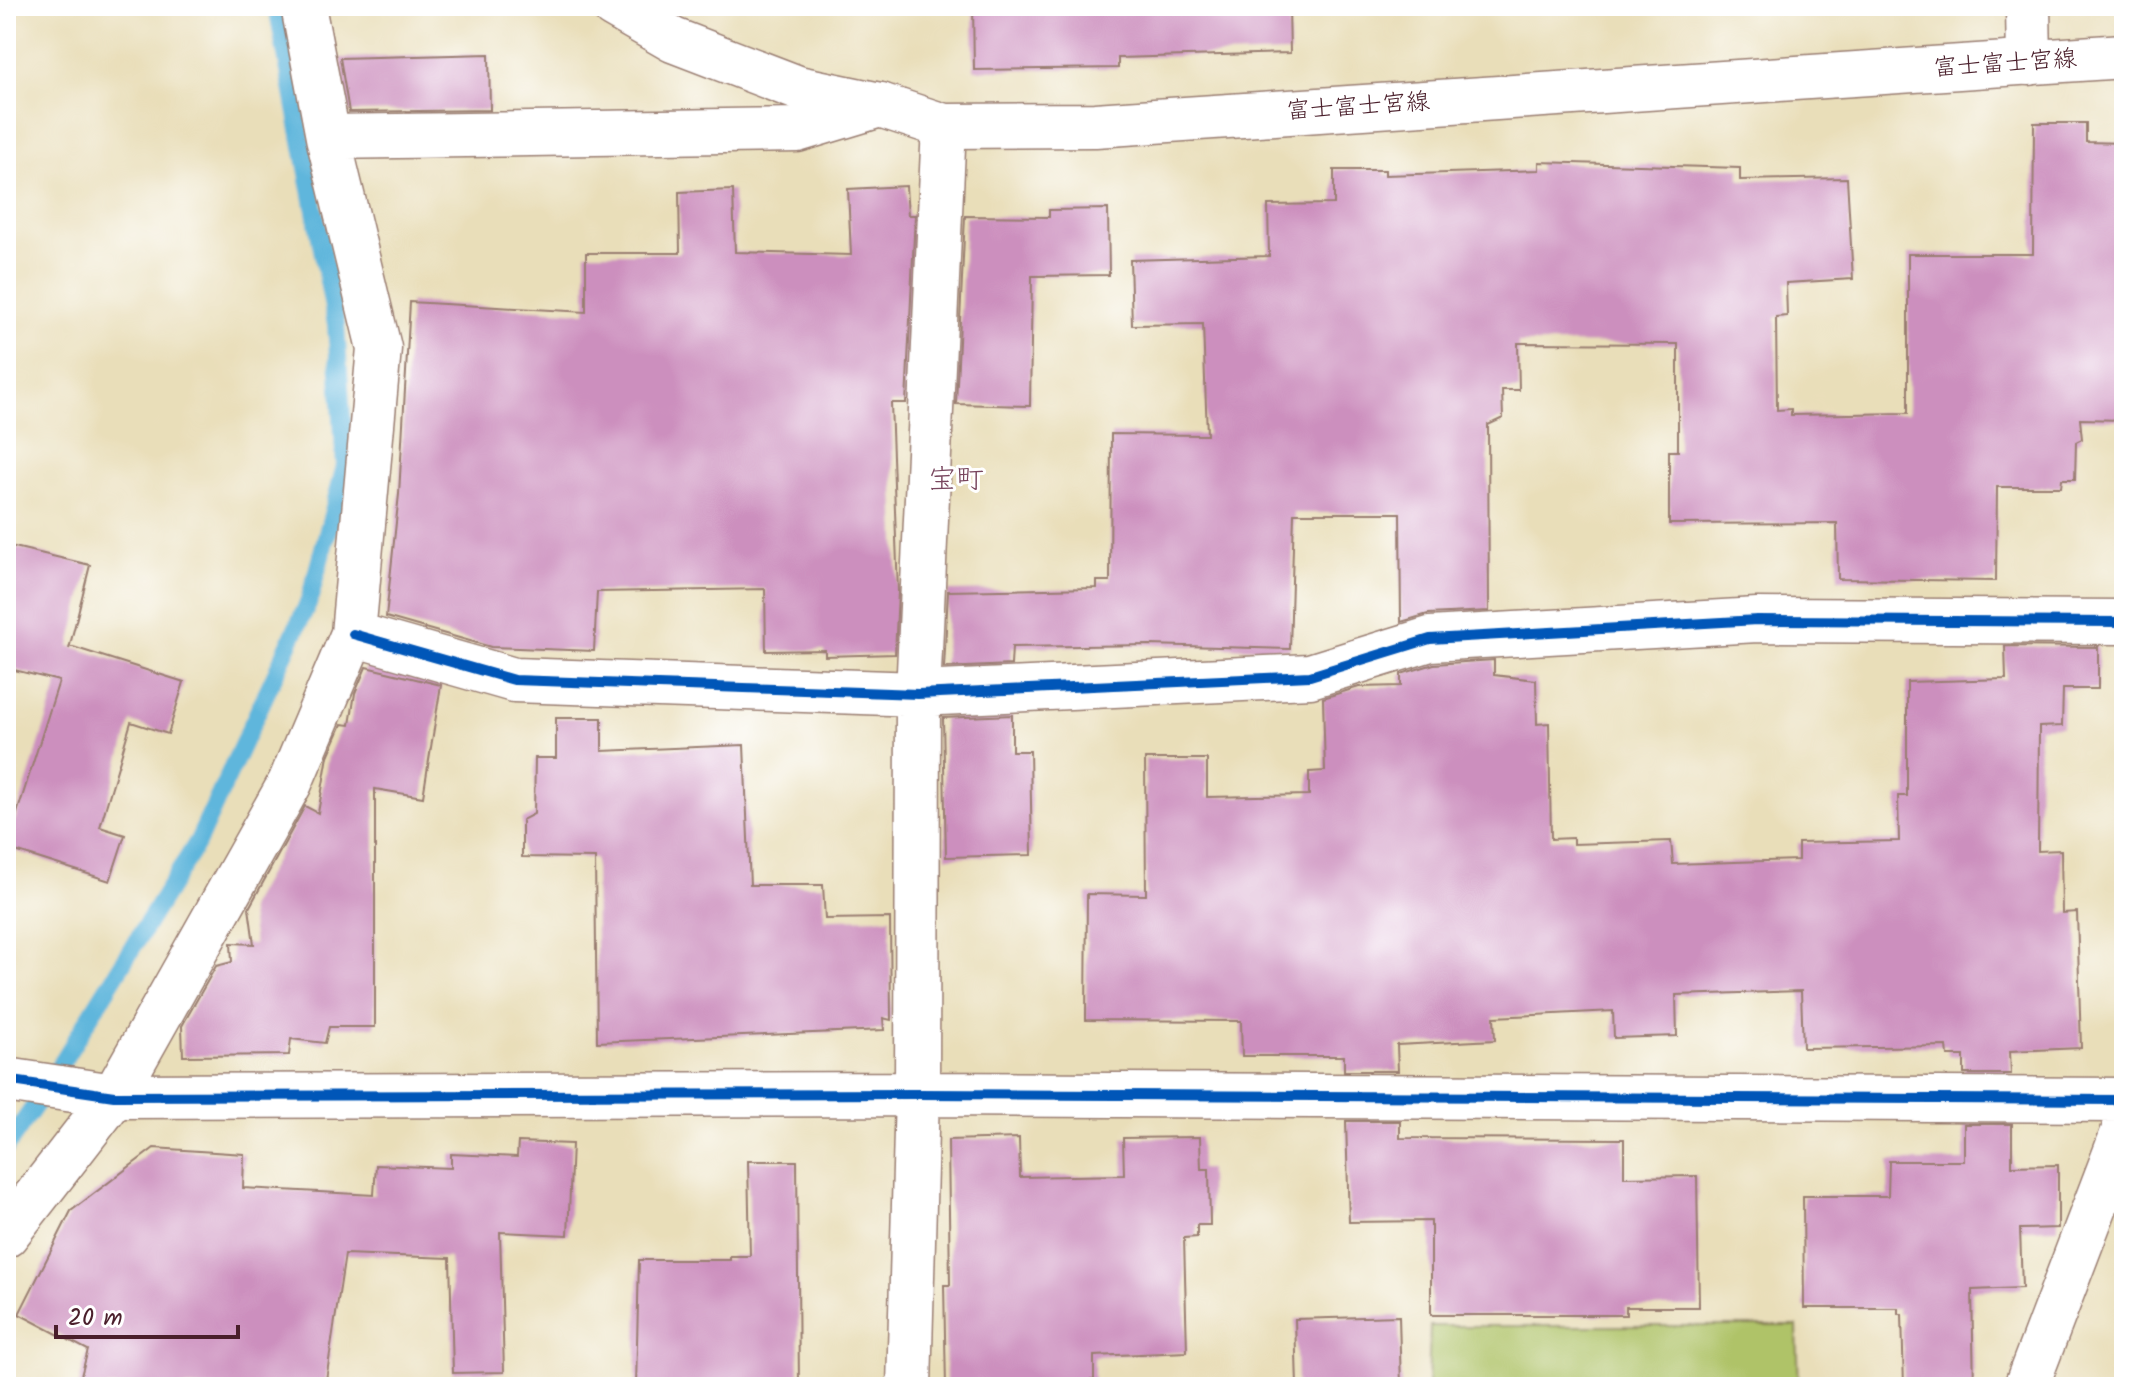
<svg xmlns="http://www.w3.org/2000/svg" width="2130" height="1393" viewBox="0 0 2130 1393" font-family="Kalam,'Klee One',sans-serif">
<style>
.green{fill:#afc367;stroke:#7c7149;stroke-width:2}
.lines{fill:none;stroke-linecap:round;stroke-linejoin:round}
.stream{stroke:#5fb6dc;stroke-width:18}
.building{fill:#cc8fbe}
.street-casing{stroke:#9a7e72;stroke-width:47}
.secondary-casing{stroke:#9a7e72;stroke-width:47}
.street{stroke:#fff;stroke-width:44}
.secondary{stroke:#fff;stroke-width:44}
.cycleway-casing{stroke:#fff;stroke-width:15}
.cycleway{stroke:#0057b8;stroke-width:10}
.labels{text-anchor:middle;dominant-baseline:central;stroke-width:6;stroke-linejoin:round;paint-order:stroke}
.street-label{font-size:24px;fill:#4a1f2b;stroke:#fff}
.quarter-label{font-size:28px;fill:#78465e;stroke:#fff}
</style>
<rect width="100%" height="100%" fill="#fff"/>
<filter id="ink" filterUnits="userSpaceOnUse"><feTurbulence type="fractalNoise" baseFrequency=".0125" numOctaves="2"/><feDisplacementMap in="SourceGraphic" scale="16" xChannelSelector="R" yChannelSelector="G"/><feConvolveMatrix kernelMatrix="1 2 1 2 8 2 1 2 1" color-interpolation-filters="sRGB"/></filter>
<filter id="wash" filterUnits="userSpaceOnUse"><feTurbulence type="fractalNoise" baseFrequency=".006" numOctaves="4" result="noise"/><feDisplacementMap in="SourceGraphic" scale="32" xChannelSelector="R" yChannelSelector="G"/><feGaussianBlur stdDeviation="1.8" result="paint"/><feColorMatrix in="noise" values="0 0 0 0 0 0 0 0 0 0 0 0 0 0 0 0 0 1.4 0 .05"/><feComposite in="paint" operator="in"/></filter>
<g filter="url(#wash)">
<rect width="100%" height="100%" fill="#e9deb9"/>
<path class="green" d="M 1430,1326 L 1797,1326 L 1799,1387 L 1428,1387 Z"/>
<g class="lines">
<path class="stream" d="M 6,1147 L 38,1101 L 198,841 L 309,601 L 345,466 L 336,324 L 277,6"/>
</g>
<g id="blocks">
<path class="building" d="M 973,6 L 1289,6 L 1290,53 L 1118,58 L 1118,68 L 974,70 Z
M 489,54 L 490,110 L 349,112 L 340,58 Z
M 2034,123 L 2086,123 L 2086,142 L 2124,143 L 2124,420 L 2080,419 L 2082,439 L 2076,442 L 2075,479 L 2062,479 L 2061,487 L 1997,487 L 1996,581 L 1838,579 L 1837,523 L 1669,524 L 1669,451 L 1678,451 L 1678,344 L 1518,343 L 1519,390 L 1502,390 L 1503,418 L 1488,425 L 1489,611 L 1428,614 L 1401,622 L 1400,513 L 1294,513 L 1290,649 L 1150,645 L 1012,647 L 1011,665 L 944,668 L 948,591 L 1097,588 L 1097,581 L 1110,581 L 1111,434 L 1207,435 L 1203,324 L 1132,325 L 1130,260 L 1269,256 L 1268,205 L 1334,204 L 1334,170 L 1385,170 L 1385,175 L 1539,170 L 1539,162 L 1740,168 L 1740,180 L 1847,178 L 1853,279 L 1786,283 L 1787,316 L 1776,317 L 1777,410 L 1791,409 L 1791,415 L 1908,413 L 1908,254 L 2033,254 Z
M 906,186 L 908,215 L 915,215 L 906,403 L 891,403 L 898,592 L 895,654 L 825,656 L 825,650 L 766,651 L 765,589 L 597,592 L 594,651 L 491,647 L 386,617 L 399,494 L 410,302 L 586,312 L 586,253 L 680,253 L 679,192 L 733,190 L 735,252 L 851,255 L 848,189 Z
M 1108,209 L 1109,275 L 1032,276 L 1030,406 L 956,404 L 965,216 L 1049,217 L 1049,210 Z
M 6,545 L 90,565 L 69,649 L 70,646 L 184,682 L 168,734 L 131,722 L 100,827 L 125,835 L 110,881 L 6,848 L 59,681 L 6,668 Z
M 2005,646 L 2098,647 L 2098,689 L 2063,689 L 2062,726 L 2039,727 L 2038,851 L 2061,850 L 2062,913 L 2077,912 L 2081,1048 L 2010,1051 L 2011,1074 L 1964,1074 L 1964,1056 L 1948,1056 L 1947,1046 L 1803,1048 L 1801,991 L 1676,995 L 1677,1036 L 1614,1038 L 1613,1011 L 1494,1017 L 1495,1040 L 1397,1045 L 1398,1071 L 1344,1071 L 1344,1056 L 1242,1056 L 1241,1021 L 1086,1020 L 1087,894 L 1146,895 L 1145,759 L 1207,759 L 1207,797 L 1309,795 L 1309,772 L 1325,771 L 1323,698 L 1359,687 L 1401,686 L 1401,674 L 1434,664 L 1494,660 L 1494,675 L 1536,680 L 1537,724 L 1549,723 L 1551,839 L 1573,838 L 1573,844 L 1671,841 L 1673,864 L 1798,860 L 1798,843 L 1899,841 L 1898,796 L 1907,796 L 1907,682 L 2006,679 Z
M 366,667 L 441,685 L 423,797 L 375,789 L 375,1027 L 329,1027 L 325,1043 L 291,1039 L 289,1055 L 183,1056 L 182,1026 L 216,966 L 232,962 L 231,943 L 254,944 L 249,908 L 305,806 L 318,813 L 328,756 L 342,724 L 350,725 L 355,693 Z
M 1012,715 L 1012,751 L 1030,751 L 1032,855 L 946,857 L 943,718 Z
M 556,718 L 602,718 L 602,751 L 744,745 L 750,885 L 823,885 L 825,919 L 890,918 L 891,1020 L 883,1018 L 884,1030 L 597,1042 L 595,858 L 522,857 L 522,820 L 534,814 L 535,758 L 556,758 Z
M 1346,1121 L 1400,1121 L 1400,1138 L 1624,1139 L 1624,1177 L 1697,1176 L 1699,1307 L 1626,1307 L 1626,1315 L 1431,1315 L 1431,1221 L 1349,1222 Z
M 1964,1124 L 2012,1124 L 2012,1166 L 2058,1165 L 2058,1228 L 2020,1229 L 2022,1288 L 1972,1290 L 1974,1387 L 1904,1387 L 1902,1314 L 1898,1314 L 1898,1308 L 1804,1308 L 1803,1196 L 1888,1196 L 1889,1161 L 1964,1161 Z
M 1200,1137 L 1201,1169 L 1209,1169 L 1210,1225 L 1197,1225 L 1197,1237 L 1184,1238 L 1187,1352 L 1094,1356 L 1094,1380 L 1090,1380 L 1090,1387 L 946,1387 L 944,1285 L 950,1285 L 948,1140 L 1019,1138 L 1020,1177 L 1124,1175 L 1123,1138 Z
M 518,1142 L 572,1144 L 568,1235 L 500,1232 L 504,1372 L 453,1373 L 450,1258 L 345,1254 L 325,1387 L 78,1387 L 88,1350 L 19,1314 L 71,1211 L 154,1148 L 244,1154 L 243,1188 L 374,1195 L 376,1165 L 451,1168 L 451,1154 L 517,1157 Z
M 748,1161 L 797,1161 L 799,1387 L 636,1387 L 639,1260 L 730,1260 L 730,1256 L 750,1256 Z
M 1399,1316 L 1401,1387 L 1297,1387 L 1295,1319 Z"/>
</g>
</g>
<g filter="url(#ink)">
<use href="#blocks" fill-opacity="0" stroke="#9a7e72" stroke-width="2"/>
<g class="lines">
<g class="street-casing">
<path id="street" d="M 2028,6 L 2029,63
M 328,137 L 797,130 L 880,105
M 353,634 L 514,680 L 918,694 L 1310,676 L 1430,639 L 1757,620 L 2124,622
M 6,1080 L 114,1096 L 917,1094 L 2124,1100
M 6,1235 L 114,1096 L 290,783 L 353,634 L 379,348 L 328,137 L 303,6
M 909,1387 L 917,1094 L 918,694 L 944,126
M 2026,1387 L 2124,1130"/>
</g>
<g class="secondary-casing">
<path id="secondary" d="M 614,6 L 673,40 L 798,88 L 880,105 L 944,126 L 1095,125 L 2124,56"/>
</g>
<use href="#street" class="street"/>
<use href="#secondary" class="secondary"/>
<g class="cycleway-casing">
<path id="cycleway" d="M 353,634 L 514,680 L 918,694 L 1310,676 L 1430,639 L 1757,620 L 2124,622
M 6,1080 L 114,1096 L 917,1094 L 2124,1100"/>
</g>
<use href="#cycleway" class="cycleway"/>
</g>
</g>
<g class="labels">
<g class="street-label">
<text transform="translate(2005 64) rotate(-4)">富士富士宮線</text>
<text transform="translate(1358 107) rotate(-4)">富士富士宮線</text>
</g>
<g class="quarter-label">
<text x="956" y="480">宝町</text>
</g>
</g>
<rect width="2130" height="1393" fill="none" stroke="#fff" stroke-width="32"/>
<path d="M56 1325v12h182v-12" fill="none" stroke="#4a1f2b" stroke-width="4"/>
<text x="68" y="1325" font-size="24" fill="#4a1f2b" stroke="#ffffff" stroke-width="6" paint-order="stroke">20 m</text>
</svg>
